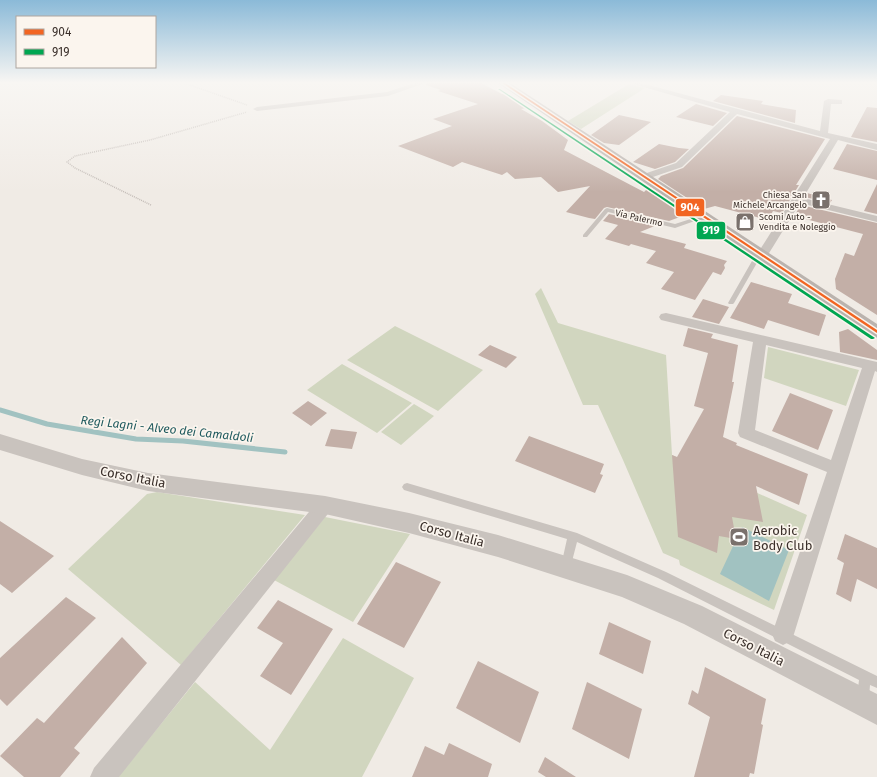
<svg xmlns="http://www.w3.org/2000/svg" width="877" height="777" viewBox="0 0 877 777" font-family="'Fira Sans',sans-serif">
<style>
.green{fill:#d1d6bf}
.water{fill:#a1c2c1}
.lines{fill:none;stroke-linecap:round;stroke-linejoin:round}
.stream{stroke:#a1c2c1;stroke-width:5}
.building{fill:#c3afa7}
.path{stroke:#c2bbb6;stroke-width:1.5;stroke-dasharray:1 1;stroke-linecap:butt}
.service{fill:#c9c3be;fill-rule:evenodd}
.minor{fill:#c9c3be;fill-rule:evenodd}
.tertiary{fill:#c9c3be;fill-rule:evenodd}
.secondary{fill:#bab3ae;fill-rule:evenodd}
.bus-1-casing{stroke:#fbf5ee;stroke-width:3}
.bus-2-casing{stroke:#fbf5ee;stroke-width:3}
.bus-1{fill:#f26522;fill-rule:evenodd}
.bus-2{fill:#00a651;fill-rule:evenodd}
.labels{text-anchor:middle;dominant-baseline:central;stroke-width:3.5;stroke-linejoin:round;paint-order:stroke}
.far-poi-label{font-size:9px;fill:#3b302b;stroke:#fbf5ee;text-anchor:end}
.far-street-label{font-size:9px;fill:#3b302b;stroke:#fbf5ee}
.water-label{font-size:12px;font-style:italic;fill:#1f5a5e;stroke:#fbf5ee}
.near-street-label{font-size:13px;fill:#3b302b;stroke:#fbf5ee}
.near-poi-label{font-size:13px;fill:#3b302b;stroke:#fbf5ee;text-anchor:start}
.line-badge{stroke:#fbf5ee;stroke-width:1.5}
.badge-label{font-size:11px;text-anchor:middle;font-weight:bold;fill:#fff}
</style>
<rect width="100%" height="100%" fill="#f0ebe5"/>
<path class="green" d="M 629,84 L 645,88 L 581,129 L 568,121 Z
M 541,288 L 558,323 L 666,355 L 672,455 L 807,515 L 774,610 L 680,565 L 679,560 L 663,553 L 623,460 L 598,405 L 583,405 L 535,294 Z
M 395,326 L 483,370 L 438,411 L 347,360 Z
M 768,347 L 859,370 L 846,406 L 764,378 Z
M 342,364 L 412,403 L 377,433 L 307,390 Z
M 414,404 L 434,416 L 401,445 L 381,432 Z
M 157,492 L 305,515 L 181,665 L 68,569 L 147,494 Z
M 325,517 L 410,534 L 353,622 L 274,580 Z
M 343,638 L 414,678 L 362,777 L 118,777 L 195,682 L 270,750 Z"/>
<path class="water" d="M 742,527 L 789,550 L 769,601 L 720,574 Z"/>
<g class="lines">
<path class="stream" d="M 0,410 L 47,424 L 136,439 L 183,441 L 285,452"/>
</g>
<path class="building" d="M 426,83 L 481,83 L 502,94 L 505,94 L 526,108 L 521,109 L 542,121 L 568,140 L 564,150 L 644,192 L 649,187 L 688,214 L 669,221 L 607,207 L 604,208 L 595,219 L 589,218 L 566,212 L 590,186 L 558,192 L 541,177 L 515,179 L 507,172 L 502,175 L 462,162 L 453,167 L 398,146 L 452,126 L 433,119 L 478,104 L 438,91 L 441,90 L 426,85 Z
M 721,95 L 763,101 L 761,104 L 796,110 L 795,123 L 713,101 Z
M 696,104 L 727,113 L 713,126 L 676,117 Z
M 867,107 L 877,108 L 877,142 L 851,137 Z
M 619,115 L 651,122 L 619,145 L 604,143 L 591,135 Z
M 737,116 L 825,139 L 796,185 L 799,185 L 782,213 L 773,211 L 768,220 L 715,206 L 704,209 L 658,179 L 661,176 L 683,168 Z
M 659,144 L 679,148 L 689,149 L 675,162 L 655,169 L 633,162 Z
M 847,144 L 877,151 L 877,180 L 833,169 Z
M 877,184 L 877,214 L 864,211 Z
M 807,193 L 832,200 L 830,203 L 805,197 Z
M 801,205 L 877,223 L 877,315 L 836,289 L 835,279 L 845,253 L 854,256 L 863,234 L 794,216 Z
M 609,214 L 657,225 L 640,232 L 686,244 L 684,248 L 727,261 L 724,265 L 725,268 L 721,275 L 713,272 L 695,300 L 661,289 L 674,272 L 646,263 L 656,251 L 631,244 L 629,246 L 605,239 L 618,225 L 603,221 Z
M 751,282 L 792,294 L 788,303 L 826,315 L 819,336 L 768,320 L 764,329 L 730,318 Z
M 703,299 L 729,307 L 719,324 L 692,317 Z
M 688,328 L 713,334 L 711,338 L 738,345 L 732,382 L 734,382 L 723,437 L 737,443 L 736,445 L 808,474 L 799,505 L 756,486 L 763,522 L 732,517 L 736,539 L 719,536 L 717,553 L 678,537 L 672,455 L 677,457 L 704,409 L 694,406 L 708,353 L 683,346 Z
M 848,329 L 877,350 L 877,360 L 840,352 L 839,332 Z
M 490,345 L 517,357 L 506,368 L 478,355 Z
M 790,393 L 833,410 L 818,450 L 772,431 Z
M 308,401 L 327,413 L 311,426 L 292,413 Z
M 331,429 L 357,432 L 352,449 L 325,446 Z
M 529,436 L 604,464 L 600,474 L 603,475 L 595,493 L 515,461 Z
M 0,521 L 54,556 L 12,593 L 0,584 Z
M 845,534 L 877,548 L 877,589 L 857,579 L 851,602 L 836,594 L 844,563 L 837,559 Z
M 396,562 L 441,582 L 404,648 L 357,624 Z
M 66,597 L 96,618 L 7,706 L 0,699 L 0,658 Z
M 278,600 L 333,629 L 291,695 L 260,676 L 283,643 L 257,628 Z
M 609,622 L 651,641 L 643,674 L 599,654 Z
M 122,637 L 147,663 L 74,748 L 80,753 L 60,777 L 24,777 L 0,756 L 37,718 L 44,723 Z
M 478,661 L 539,692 L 520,743 L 456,708 Z
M 705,667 L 766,699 L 761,724 L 763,725 L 754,774 L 750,773 L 749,777 L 694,777 L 710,717 L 688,704 L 692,690 L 698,694 Z
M 587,682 L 642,709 L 629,759 L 572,729 Z
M 449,743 L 492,764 L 488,777 L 412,777 L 425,746 L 444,755 Z
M 545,757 L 576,777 L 546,777 L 538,772 Z"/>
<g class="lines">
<path class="path" d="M 184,83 L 247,105
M 151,205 L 75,168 L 67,162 L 75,156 L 150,140 L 247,112"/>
<path class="service" d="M 607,208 L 675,224 L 703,215 L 706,217 L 675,228 L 608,212 L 587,237 L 583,237 L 583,235 L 605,209 Z
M 759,252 L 762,254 L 734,303 L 733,304 L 729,304 L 728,303 L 756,254 Z
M 407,483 L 577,533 L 666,572 L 877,676 L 877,688 L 870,685 L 869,697 L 867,701 L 863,703 L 859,701 L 857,697 L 859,680 L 658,578 L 577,542 L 570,569 L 566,571 L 562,569 L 561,566 L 567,539 L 404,490 L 402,487 L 404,484 Z"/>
<path class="minor" d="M 415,83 L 425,83 L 388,96 L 257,111 L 253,109 L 257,107 L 387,92 Z
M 630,83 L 641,83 L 820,131 L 824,101 L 828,99 L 842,100 L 842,104 L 831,104 L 828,133 L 877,144 L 877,150 L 838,140 L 803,198 L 877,216 L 877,222 L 800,203 L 766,258 L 758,258 L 756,256 L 830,139 L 737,114 L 682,167 L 647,179 L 641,179 L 639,177 L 641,175 L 676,163 L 730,112 Z
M 666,313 L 877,362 L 877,372 L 875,371 L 794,634 L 791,641 L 783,645 L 775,641 L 772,634 L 827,472 L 740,437 L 738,433 L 753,342 L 661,320 L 659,317 L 661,314 ZM 766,345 L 862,368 L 831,460 L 755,430 Z
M 325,498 L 331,500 L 334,505 L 331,510 L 119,777 L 90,777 L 94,768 L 319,500 Z"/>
<path class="tertiary" d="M 0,434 L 82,459 L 148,473 L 325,496 L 409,513 L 498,535 L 627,575 L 702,606 L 877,694 L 877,725 L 684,624 L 622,597 L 498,557 L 409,533 L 325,514 L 148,491 L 82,475 L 0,450 Z"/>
<path class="secondary" d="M 498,83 L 510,83 L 877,324 L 877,338 L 870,336 Z"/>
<g class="bus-1-casing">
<path id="bus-1" d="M 502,83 L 505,83 L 877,330 L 877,333 Z"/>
</g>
<g class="bus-2-casing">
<path id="bus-2" d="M 498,89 L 500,89 L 875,338 L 873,339 L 871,339 Z"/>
</g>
<use href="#bus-1" class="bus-1"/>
<use href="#bus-2" class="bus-2"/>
</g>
<linearGradient id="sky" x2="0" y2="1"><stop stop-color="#8bbad8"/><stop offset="0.43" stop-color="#f8f6f3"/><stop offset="1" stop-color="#f8f6f3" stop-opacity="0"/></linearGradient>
<rect width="877" height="192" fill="url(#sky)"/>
<defs>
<g id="church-square" transform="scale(1)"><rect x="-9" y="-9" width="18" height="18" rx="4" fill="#7a716c" stroke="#fbf5ee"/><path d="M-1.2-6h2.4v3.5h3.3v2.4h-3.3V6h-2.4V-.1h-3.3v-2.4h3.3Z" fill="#fff"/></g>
<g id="shop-square" transform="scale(1)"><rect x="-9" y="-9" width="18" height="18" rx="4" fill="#7a716c" stroke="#fbf5ee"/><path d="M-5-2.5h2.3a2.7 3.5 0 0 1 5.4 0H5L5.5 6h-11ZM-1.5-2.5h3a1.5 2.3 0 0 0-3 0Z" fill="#fff"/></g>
<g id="stadium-square" transform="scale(1)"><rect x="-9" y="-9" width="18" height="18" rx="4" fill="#7a716c" stroke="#fbf5ee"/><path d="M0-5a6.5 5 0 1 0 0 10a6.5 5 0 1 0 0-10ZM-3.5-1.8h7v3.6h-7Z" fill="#fff"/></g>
</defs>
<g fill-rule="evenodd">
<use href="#church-square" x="821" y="200"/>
<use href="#shop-square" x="745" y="222"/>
<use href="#stadium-square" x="739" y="537"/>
</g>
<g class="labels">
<g class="far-poi-label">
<text x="807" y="195">Chiesa San<tspan x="807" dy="10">Michele Arcangelo</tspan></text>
<text x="759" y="217" text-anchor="start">Scomi Auto -<tspan x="759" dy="10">Vendita e Noleggio</tspan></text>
</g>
<g class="far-street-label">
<text transform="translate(639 218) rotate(13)">Via Palermo</text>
</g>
<g class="water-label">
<text transform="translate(167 429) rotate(6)">Regi Lagni - Alveo dei Camaldoli</text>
</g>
<g class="near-street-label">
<text transform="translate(133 477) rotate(11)">Corso Italia</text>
<text transform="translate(452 534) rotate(15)">Corso Italia</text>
<text transform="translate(754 647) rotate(27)">Corso Italia</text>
</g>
<g class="near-poi-label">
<text x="753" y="530">Aerobic<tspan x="753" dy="15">Body Club</tspan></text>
</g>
</g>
<g class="line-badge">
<rect x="675" y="198" width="30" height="19" rx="4" fill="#f26522"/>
<rect x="696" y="221" width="30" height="19" rx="4" fill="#00a651"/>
</g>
<g class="badge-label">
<text x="690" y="211">904</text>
<text x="711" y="234">919</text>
</g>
<rect x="16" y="16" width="140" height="52" fill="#fbf5ee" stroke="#aea6a0"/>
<rect x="24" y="29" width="20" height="6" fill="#f26522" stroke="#aea6a0"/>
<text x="52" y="36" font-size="12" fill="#3b302b">904</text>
<rect x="24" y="49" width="20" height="6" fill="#00a651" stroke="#aea6a0"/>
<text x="52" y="56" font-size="12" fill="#3b302b">919</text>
</svg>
